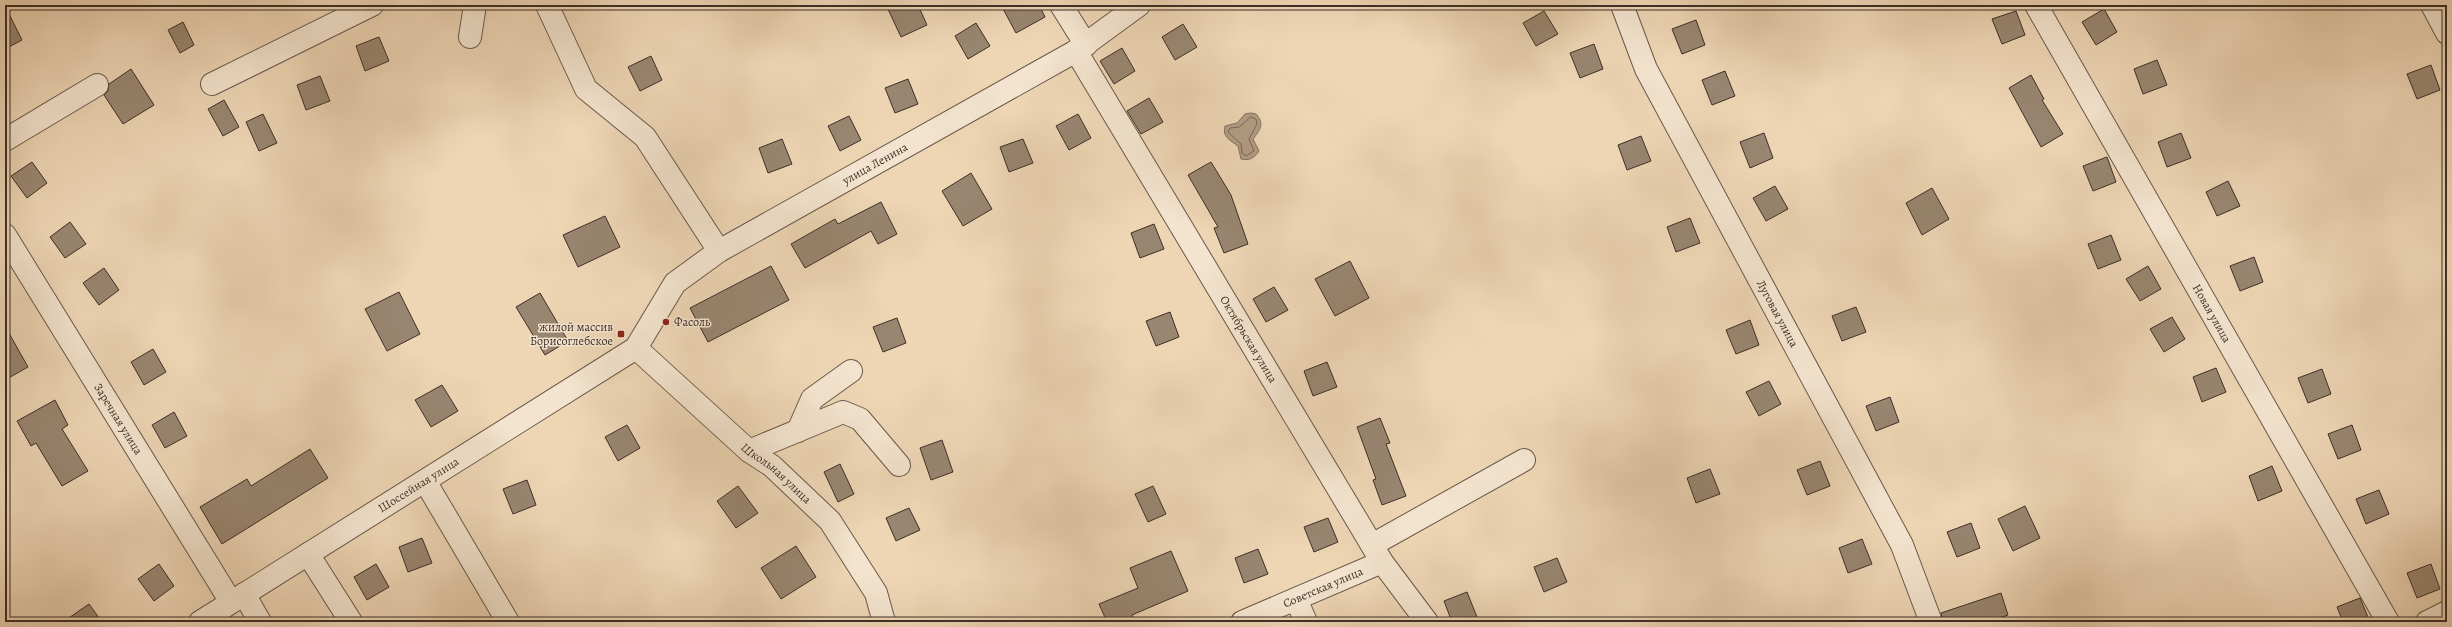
<svg xmlns="http://www.w3.org/2000/svg" width="2452" height="627" viewBox="0 0 2452 627" font-family="Alegreya,serif">
<style>
.water{fill:#b29d85;stroke:#83715f}
.lines{fill:none;stroke-linecap:round;stroke-linejoin:round}
.shore{stroke:#786656;stroke-width:1}
.building{fill:#998671;stroke:#3d2f27}
.minor-casing{stroke:#69594a;stroke-width:24}
.minor{stroke:#f4e4cf;stroke-width:22}
.poi-dot{fill:#8f2418;stroke:#f4e4cf;stroke-width:1.5}
.labels{text-anchor:middle;dominant-baseline:central;stroke-width:3;stroke-linejoin:round;paint-order:stroke}
.street-label{font-size:12px;fill:#3d2f27;stroke:#f4e4cf}
.poi-label{font-size:12px;fill:#3d2f27;stroke:#f4e4cf;text-anchor:start}
</style>
<rect width="100%" height="100%" fill="#eed6b5"/>
<filter id="stains"><feTurbulence type="fractalNoise" baseFrequency=".005" numOctaves="4"/><feColorMatrix values="0 0 0 0 .2 0 0 0 0 .09 0 0 0 0 .02 0 0 0 .5 -.17"/></filter>
<radialGradient id="worn" r=".72"><stop offset=".6" stop-color="#630" stop-opacity="0"/><stop offset="1" stop-color="#630" stop-opacity=".3"/></radialGradient>
<path class="water" d="M 1251,113 L 1256,114 C 1265,124 1260,130 1253,139 L 1259,151 C 1254,158 1250,161 1241,159 L 1238,146 C 1230,140 1222,137 1225,126 L 1237,123 L 1245,114 Z"/>
<g class="lines">
<path class="shore" d="M 1251,117 L 1256,119 L 1257,124 L 1249,139 L 1254,151 L 1246,156 L 1242,153 L 1241,144 L 1228,132 L 1230,128 L 1239,127 Z"/>
</g>
<path class="building" d="M 886,5 L 918,5 L 927,25 L 901,37 Z
M 1001,5 L 1039,5 L 1045,17 L 1016,33 Z
M 5,6 L 22,40 L 5,49 Z
M 2104,9 L 2117,32 L 2096,45 L 2082,22 Z
M 1544,11 L 1558,34 L 1536,46 L 1523,23 Z
M 2016,11 L 2025,35 L 2002,44 L 1992,19 Z
M 1696,20 L 1705,45 L 1682,54 L 1672,29 Z
M 183,22 L 194,45 L 180,53 L 168,30 Z
M 976,23 L 990,46 L 968,59 L 955,36 Z
M 1183,24 L 1197,47 L 1175,60 L 1162,37 Z
M 379,37 L 389,61 L 365,71 L 356,46 Z
M 1594,44 L 1603,69 L 1580,78 L 1570,53 Z
M 1122,48 L 1135,71 L 1114,84 L 1100,61 Z
M 651,56 L 662,80 L 640,91 L 628,67 Z
M 2157,60 L 2167,85 L 2143,94 L 2134,69 Z
M 2431,65 L 2440,90 L 2417,99 L 2407,74 Z
M 131,69 L 154,105 L 123,124 L 104,95 L 108,91 L 109,84 Z
M 1725,71 L 1735,96 L 1712,105 L 1702,80 Z
M 2031,75 L 2044,99 L 2042,100 L 2063,134 L 2041,147 L 2009,88 Z
M 320,76 L 330,101 L 306,110 L 297,85 Z
M 908,79 L 918,104 L 895,113 L 885,88 Z
M 1149,98 L 1163,122 L 1141,134 L 1127,111 Z
M 224,100 L 239,127 L 223,136 L 208,109 Z
M 263,114 L 277,143 L 259,151 L 246,122 Z
M 1078,114 L 1091,138 L 1069,150 L 1056,126 Z
M 849,116 L 861,140 L 840,151 L 828,126 Z
M 1764,133 L 1773,158 L 1750,168 L 1740,142 Z
M 2181,133 L 2191,158 L 2167,167 L 2158,142 Z
M 1641,136 L 1651,161 L 1627,170 L 1618,145 Z
M 782,139 L 792,164 L 768,173 L 759,148 Z
M 1023,139 L 1033,163 L 1009,172 L 1000,147 Z
M 2107,157 L 2116,182 L 2093,191 L 2083,166 Z
M 32,162 L 47,183 L 27,198 L 11,176 Z
M 1211,162 L 1231,195 L 1248,244 L 1224,253 L 1214,228 L 1218,227 L 1188,175 Z
M 971,173 L 992,209 L 963,226 L 942,191 Z
M 2228,181 L 2240,206 L 2217,216 L 2206,192 Z
M 1775,186 L 1788,209 L 1766,221 L 1753,198 Z
M 1932,188 L 1949,219 L 1922,235 L 1906,203 Z
M 881,202 L 897,234 L 878,244 L 871,231 L 805,268 L 791,244 L 835,219 L 838,224 Z
M 605,216 L 620,247 L 578,267 L 563,235 Z
M 1690,218 L 1700,243 L 1676,252 L 1667,227 Z
M 70,222 L 86,244 L 65,258 L 50,237 Z
M 1154,224 L 1164,249 L 1140,258 L 1131,233 Z
M 2111,235 L 2121,260 L 2098,269 L 2088,244 Z
M 2254,257 L 2263,282 L 2240,291 L 2230,266 Z
M 1350,261 L 1369,298 L 1335,316 L 1315,279 Z
M 771,266 L 789,300 L 708,342 L 690,308 Z
M 2148,266 L 2161,289 L 2140,301 L 2126,279 Z
M 104,268 L 119,290 L 99,305 L 83,283 Z
M 1274,287 L 1288,310 L 1266,322 L 1253,299 Z
M 399,292 L 420,334 L 387,351 L 365,309 Z
M 540,293 L 568,341 L 545,355 L 516,307 Z
M 1856,307 L 1866,332 L 1842,341 L 1832,316 Z
M 1170,312 L 1179,337 L 1156,346 L 1146,321 Z
M 2172,317 L 2185,339 L 2164,352 L 2150,329 Z
M 897,318 L 906,343 L 883,352 L 873,327 Z
M 1750,320 L 1759,345 L 1736,354 L 1726,330 Z
M 5,326 L 28,367 L 5,380 Z
M 153,349 L 166,372 L 144,385 L 131,362 Z
M 1327,362 L 1337,387 L 1313,396 L 1304,371 Z
M 2216,368 L 2226,392 L 2202,402 L 2193,377 Z
M 2322,369 L 2331,394 L 2308,403 L 2298,378 Z
M 1769,381 L 1781,404 L 1759,416 L 1746,392 Z
M 442,385 L 458,411 L 431,427 L 415,400 Z
M 1890,397 L 1899,422 L 1876,431 L 1866,406 Z
M 55,400 L 68,425 L 62,429 L 88,471 L 62,486 L 36,443 L 31,446 L 17,421 Z
M 174,412 L 187,436 L 165,448 L 152,425 Z
M 1380,418 L 1390,443 L 1386,444 L 1406,496 L 1382,505 L 1373,480 L 1376,479 L 1357,427 Z
M 627,425 L 640,448 L 618,461 L 605,437 Z
M 2352,425 L 2361,450 L 2338,459 L 2328,434 Z
M 942,440 L 953,472 L 931,480 L 920,448 Z
M 310,449 L 328,478 L 222,544 L 200,507 L 247,479 L 251,486 Z
M 1820,461 L 1830,486 L 1807,495 L 1797,470 Z
M 840,464 L 854,494 L 838,502 L 824,472 Z
M 2272,466 L 2282,491 L 2258,501 L 2249,476 Z
M 1710,469 L 1720,494 L 1696,503 L 1687,478 Z
M 527,480 L 536,505 L 513,514 L 503,489 Z
M 738,486 L 758,513 L 736,528 L 717,501 Z
M 1153,486 L 1166,514 L 1148,522 L 1135,494 Z
M 2379,490 L 2389,514 L 2366,524 L 2356,499 Z
M 2025,506 L 2040,538 L 2013,551 L 1998,519 Z
M 909,508 L 920,530 L 896,541 L 886,518 Z
M 1328,518 L 1338,542 L 1314,552 L 1304,527 Z
M 1971,523 L 1980,548 L 1957,557 L 1947,532 Z
M 422,538 L 432,563 L 408,572 L 399,547 Z
M 1862,539 L 1872,564 L 1848,573 L 1839,548 Z
M 796,546 L 816,577 L 781,599 L 761,568 Z
M 1258,549 L 1268,574 L 1244,583 L 1235,558 Z
M 1171,551 L 1188,591 L 1132,615 L 1135,622 L 1107,622 L 1099,604 L 1138,588 L 1130,568 Z
M 1557,558 L 1567,582 L 1544,592 L 1534,567 Z
M 159,564 L 174,586 L 154,601 L 138,579 Z
M 376,564 L 389,587 L 367,600 L 354,577 Z
M 2431,564 L 2440,589 L 2417,598 L 2407,573 Z
M 1467,592 L 1477,617 L 1464,622 L 1452,622 L 1444,601 Z
M 2001,593 L 2008,615 L 1988,622 L 1943,622 L 1941,613 Z
M 2360,598 L 2370,622 L 2343,622 L 2337,607 Z
M 89,604 L 102,622 L 63,622 Z"/>
<g class="lines">
<g class="minor-casing">
<g id="minor">
<path d="M 547,5 L 586,89 L 645,137 L 719,251"/>
<path d="M 1061,5 L 1086,45"/>
<path id="s1" d="M 1622,5 L 1646,69 L 1902,545 L 1931,622"/>
<path id="s2" d="M 2036,5 L 2388,622"/>
<path d="M 2432,5 L 2447,33"/>
<path d="M 470,37 L 475,5"/>
<path id="s3" d="M 1076,51 L 1382,562 L 1427,622"/>
<path d="M 212,84 L 372,5"/>
<path d="M 5,140 L 97,85"/>
<path id="s4" d="M 5,235 L 231,602"/>
<path id="s5" d="M 636,348 L 749,451 L 772,466 L 830,521 L 876,593 L 884,622"/>
<path d="M 798,431 L 812,399 L 851,371"/>
<path d="M 749,451 L 843,412 L 860,419 L 899,465"/>
<path d="M 425,481 L 508,622"/>
<path d="M 1372,545 L 1524,460"/>
<path d="M 308,554 L 351,622"/>
<path d="M 244,594 L 260,622"/>
<path d="M 1296,599 L 1306,622"/>
<path id="s6" d="M 200,622 L 636,348 L 675,283 L 719,251 L 1076,51 L 1139,5"/>
<path id="s7" d="M 1242,622 L 1382,562"/>
<path d="M 2427,622 L 2447,612"/>
</g>
</g>
<use href="#minor" class="minor"/>
</g>
<g class="poi-dot">
<circle cx="666" cy="322" r="4"/>
<rect x="617" y="330" width="8" height="8" rx="2"/>
</g>
<g class="labels">
<g class="street-label">
<text stroke="none"><textPath href="#s6" startOffset="824">улица Ленина</textPath></text>
<text stroke="none"><textPath href="#s1" startOffset="346">Луговая улица</textPath></text>
<text stroke="none"><textPath href="#s2" startOffset="355">Новая улица</textPath></text>
<text stroke="none"><textPath href="#s3" startOffset="336">Октябрьская улица</textPath></text>
<text stroke="none"><textPath href="#s4" startOffset="216">Заречная улица</textPath></text>
<text stroke="none"><textPath href="#s5" startOffset="188">Школьная улица</textPath></text>
<text stroke="none"><textPath href="#s6" startOffset="258">Шоссейная улица</textPath></text>
<text stroke="none"><textPath href="#s7" startOffset="88">Советская улица</textPath></text>
</g>
<g class="poi-label">
<text x="674" y="322">Фасоль</text>
<text x="613" y="327" text-anchor="end">жилой массив<tspan x="613" dy="14">Борисоглебское</tspan></text>
</g>
</g>
<rect width="2452" height="627" fill="none" stroke="#eed6b5" stroke-width="20"/>
<rect x="6" y="6" width="2440" height="615" fill="none" stroke="#3d2f27" stroke-width="2"/>
<rect x="10" y="10" width="2432" height="607" fill="none" stroke="#3d2f27"/>
<rect width="100%" height="100%" filter="url(#stains)"/>
<rect width="100%" height="100%" fill="url(#worn)"/>
</svg>
